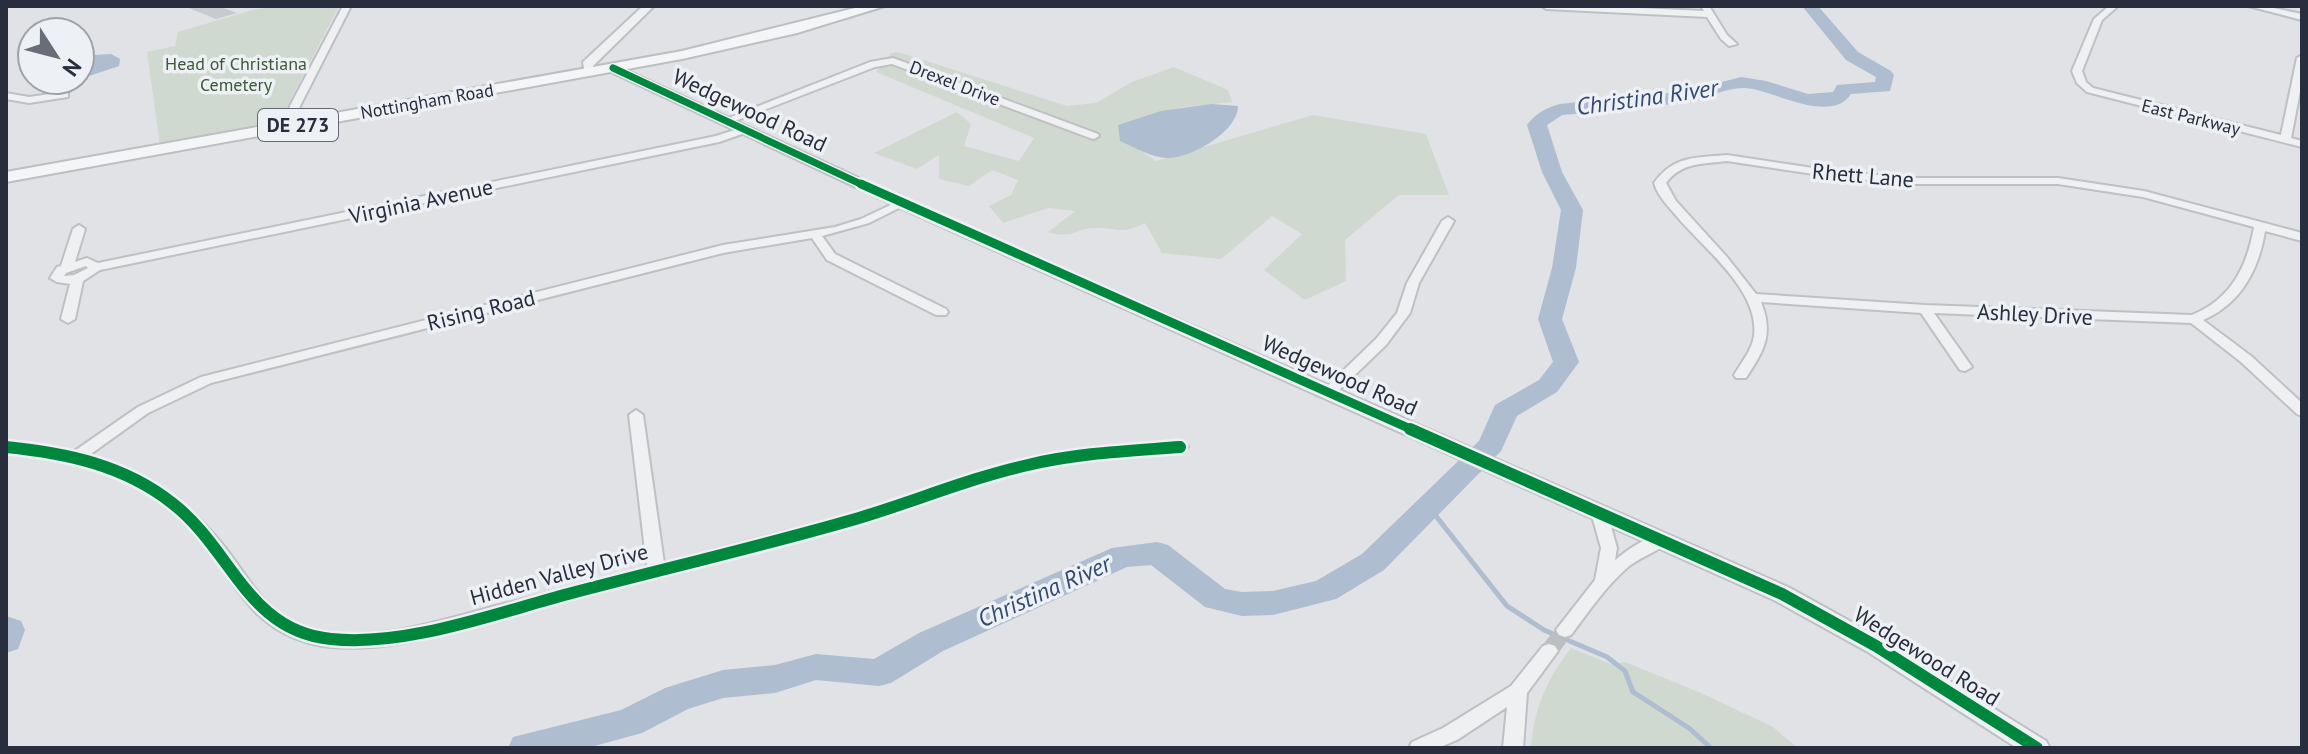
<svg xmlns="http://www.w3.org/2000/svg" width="2308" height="754" viewBox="0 0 2308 754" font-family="'PT Sans',sans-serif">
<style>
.green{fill:#d0d9d0}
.water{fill:#aebdcf}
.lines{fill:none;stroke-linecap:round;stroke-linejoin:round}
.stream{stroke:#aebdcf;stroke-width:5}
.river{fill:#aebdcf;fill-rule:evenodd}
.building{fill:#c8cacd}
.minor-tunnel{stroke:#bbbec3;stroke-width:17;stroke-dasharray:17 8;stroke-linecap:butt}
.minor-casing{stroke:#bec0c3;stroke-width:4}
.tertiary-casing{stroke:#bec0c3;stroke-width:4}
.primary-casing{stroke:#bcbfc2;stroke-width:4}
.minor{fill:#eff0f2;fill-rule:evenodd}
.tertiary{fill:#eff0f2;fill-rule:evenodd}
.primary{fill:#f4f5f6;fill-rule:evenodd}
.cycleway-far2-casing{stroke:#edf0f5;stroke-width:10}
.cycleway-far1-casing{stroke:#edf0f5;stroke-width:14}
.cycleway-casing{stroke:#edf0f5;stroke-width:17}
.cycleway-far2{stroke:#00873e;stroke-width:7}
.cycleway-far1{stroke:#00873e;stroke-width:9}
.cycleway{stroke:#00873e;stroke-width:12}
.labels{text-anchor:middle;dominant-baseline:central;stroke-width:7;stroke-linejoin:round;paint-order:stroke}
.far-park-label{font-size:18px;fill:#3a5935;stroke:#edf0f5}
.far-street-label{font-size:18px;fill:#282e3d;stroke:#edf0f5}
.shield{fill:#edf0f5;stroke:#636874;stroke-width:2}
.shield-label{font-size:20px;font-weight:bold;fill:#282e3d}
.street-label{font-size:22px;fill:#282e3d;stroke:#edf0f5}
.water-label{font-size:24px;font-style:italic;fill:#334b70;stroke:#edf0f5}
</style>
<rect width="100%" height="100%" fill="#e0e2e5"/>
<path class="green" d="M 287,6 L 339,6 L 278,124 L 160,145 L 147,52 L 175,46 L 178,32 L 256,9 Z
M 898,52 L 1067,106 L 1096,103 L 1132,82 L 1174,67 L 1228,90 L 1232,102 L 1183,107 L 1121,138 L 1156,161 L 1313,115 L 1426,134 L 1449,195 L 1399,195 L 1345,240 L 1346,281 L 1305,300 L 1264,270 L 1302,234 L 1272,216 L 1221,259 L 1162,253 L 1145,223 C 1119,235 1123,228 1097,228 C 1076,227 1075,240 1048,232 L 1075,211 L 1048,208 L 1003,223 L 989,206 L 1011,195 L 1018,180 L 992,170 L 969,186 L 939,179 L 939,155 L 917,169 L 874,153 L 957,112 L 971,124 L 964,146 L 1019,161 L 1034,138 L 876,72 L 891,53 Z
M 1571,648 L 1611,664 L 1625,662 L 1701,693 L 1773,727 L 1798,748 L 1531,748 C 1534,708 1547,679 1571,648 Z"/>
<path class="water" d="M 111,54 L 120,59 L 119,66 L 80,79 L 80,56 Z
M 1211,104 L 1238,106 C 1238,131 1192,158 1168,158 C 1152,158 1134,147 1120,141 L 1118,125 L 1161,111 Z"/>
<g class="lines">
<path class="stream" d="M 1428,506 L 1507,606 L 1544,630 L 1607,657 L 1625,671 L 1633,692 L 1689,728 L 1711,748"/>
<path class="river" d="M 1802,6 L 1818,6 L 1858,52 L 1891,71 L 1894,75 L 1890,91 L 1851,94 C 1831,125 1773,90 1746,88 C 1725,87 1706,99 1686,102 C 1645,108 1603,112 1562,115 L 1547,125 L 1562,172 L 1583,210 L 1576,268 L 1562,319 L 1579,362 L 1557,392 L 1517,416 L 1501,451 L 1384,570 L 1336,599 L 1273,615 L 1242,616 L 1205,607 L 1151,565 L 1127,567 L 943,651 L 891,683 L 879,686 L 816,680 L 775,693 L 723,698 L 688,709 L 642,733 L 587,748 L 508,748 L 513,737 L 621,710 L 665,688 L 723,670 L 775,665 L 816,654 L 874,659 L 919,633 L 1112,548 L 1157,542 L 1168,545 L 1225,589 L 1242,592 L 1273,591 L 1316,581 L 1362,554 L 1479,441 L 1495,405 L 1539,380 L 1553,362 L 1538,319 L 1552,268 L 1561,210 L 1542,172 L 1527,125 C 1536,113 1546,108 1560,104 L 1688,91 L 1741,77 L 1766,81 L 1808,94 L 1833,92 L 1837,85 L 1875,82 L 1876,77 L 1846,60 Z
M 6,616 L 21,621 L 25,630 L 18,649 L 6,653 Z"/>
</g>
<path class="building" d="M 184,6 L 218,6 L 237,13 L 216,19 Z"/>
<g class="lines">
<path class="minor-tunnel" d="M 1549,651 L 1565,630"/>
<g class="minor-casing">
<path id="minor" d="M 343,6 L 351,6 L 300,106 L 294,126 L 293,128 L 285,128 L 284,126 L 290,106 Z
M 1542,6 L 1598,6 L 1704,11 L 1701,6 L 1709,6 L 1727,35 L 1737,44 L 1729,46 L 1721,39 L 1707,17 L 1546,9 Z
M 2109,6 L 2118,6 L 2102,20 L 2082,71 L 2086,82 L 2093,88 L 2281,135 L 2297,58 L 2302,55 L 2302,81 L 2291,138 L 2302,141 L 2302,147 L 2087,92 L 2077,83 L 2072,71 L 2094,19 Z
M 2248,6 L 2264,6 L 2302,14 L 2302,20 Z
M 893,58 L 1098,134 L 1099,136 L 1094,139 L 1090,138 L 892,64 L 875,67 L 730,123 L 721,121 L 870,62 Z
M 65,92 L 68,93 L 68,97 L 29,103 L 6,99 L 6,93 L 29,97 Z
M 744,127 L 749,130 L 748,132 L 719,142 L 100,270 L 83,281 L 75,319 L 68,323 L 61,319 L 70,284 L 57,282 L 50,278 L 57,267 L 61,266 L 73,229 L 79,225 L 85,229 L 75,262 L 87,258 L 98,263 L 716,136 ZM 86,266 L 88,268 L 74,275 L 64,276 L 66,273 Z
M 1727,155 L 1820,169 L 1906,178 L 2058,178 L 2144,191 L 2302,233 L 2302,241 L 2265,231 C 2259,269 2241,304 2203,320 L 2251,356 L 2302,403 L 2302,416 L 2297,414 L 2241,362 L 2191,323 L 1934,313 L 1972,367 L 1965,371 L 1960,370 L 1921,313 L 1761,302 C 1774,335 1764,350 1746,378 L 1736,378 L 1734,375 C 1741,363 1752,350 1754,336 C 1760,292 1705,249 1679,219 C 1670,208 1658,197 1654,183 C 1674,155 1696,158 1727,155 ZM 1727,161 L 1820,175 L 1906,184 L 2058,184 L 2143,197 L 2254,227 C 2247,267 2231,299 2192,315 L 1925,305 L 1756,294 L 1727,257 L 1676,201 L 1666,183 C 1681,162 1704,164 1727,161 Z
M 901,200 L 907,203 L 905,205 L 869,223 L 822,236 L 835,254 L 946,309 L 948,312 L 946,315 L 936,315 L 827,260 L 812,238 L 723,253 L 211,383 L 148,413 L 88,456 C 142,470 187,501 223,545 C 238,563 250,585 267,603 C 280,616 296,626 314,630 C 372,644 443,620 500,605 C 549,593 598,580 647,567 L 629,415 L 636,410 L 643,415 L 664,563 L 848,515 L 1026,460 L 1074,451 L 1180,442 L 1185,444 L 1188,447 L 1185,450 C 1171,454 1155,454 1141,455 C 1103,458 1064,460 1027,470 C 969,485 913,507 855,524 C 755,554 653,578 552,605 C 485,622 382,660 313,644 C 244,627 235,574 191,529 C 141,476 76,459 6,452 L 6,442 L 73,452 L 138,407 L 201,377 L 723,245 L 835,227 L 861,219 Z
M 1448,217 L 1454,221 L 1419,283 L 1410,313 L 1386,345 L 1334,395 L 1324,395 L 1322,392 L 1324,389 L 1376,339 L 1397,313 L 1407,283 L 1442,221 Z
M 1599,507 L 1605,508 L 1607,512 L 1617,548 L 1615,560 C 1629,549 1649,533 1668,536 L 1670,540 C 1662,550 1640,557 1628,567 C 1606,586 1589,611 1571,635 L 1565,637 L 1559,635 L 1556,630 L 1595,580 L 1601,548 L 1591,512 L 1593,508 Z
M 1549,644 L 1555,646 L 1558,651 L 1527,693 L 1523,748 L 1503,748 L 1507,707 L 1457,740 L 1438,748 L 1409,748 L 1412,742 L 1443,728 L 1511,686 L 1543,646 Z"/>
</g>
<g class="tertiary-casing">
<path id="tertiary" d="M 643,6 L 654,6 L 593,66 L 593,75 L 585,75 L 583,62 Z
M 613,64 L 906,200 L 1790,588 L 1884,640 L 2046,741 L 2050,748 L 2017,748 L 1868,652 L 1774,600 L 896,206 L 609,71 L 609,65 Z"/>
</g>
<g class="primary-casing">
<path id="primary" d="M 863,6 L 885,6 L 797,33 L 682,59 L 6,182 L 6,172 L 682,51 Z"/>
</g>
<use href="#minor" class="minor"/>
<use href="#tertiary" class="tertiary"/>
<use href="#primary" class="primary"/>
<g class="cycleway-far2-casing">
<path id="cycleway-far2" d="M 613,68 L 865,186"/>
</g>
<g class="cycleway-far1-casing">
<path id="cycleway-far1" d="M 861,184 L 1415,431"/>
</g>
<g class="cycleway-casing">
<path id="cycleway" d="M 1410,429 L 1782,594 L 1876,646 L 2037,748
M 6,447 C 66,453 124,465 172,503 C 232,549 247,631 331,639 C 406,647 496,613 568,594 C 663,569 758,547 852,520 C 911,503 969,478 1028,465 C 1078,453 1129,451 1180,447"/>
</g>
<use href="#cycleway-far2" class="cycleway-far2"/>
<use href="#cycleway-far1" class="cycleway-far1"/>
<use href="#cycleway" class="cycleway"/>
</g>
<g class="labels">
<g class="far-park-label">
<text x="236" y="63">Head of Christiana<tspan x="236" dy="21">Cemetery</tspan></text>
</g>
<g class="far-street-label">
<text transform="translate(955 83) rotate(21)">Drexel Drive</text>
<text transform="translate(427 101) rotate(-10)">Nottingham Road</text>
<text transform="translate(2191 117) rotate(14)">East Parkway</text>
</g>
<rect class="shield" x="258" y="109" width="80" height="32" rx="6"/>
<g class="shield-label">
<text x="298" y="125">DE 273</text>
</g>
<g class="street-label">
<text transform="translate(750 110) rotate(25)">Wedgewood Road</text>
<text transform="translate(1863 175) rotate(5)">Rhett Lane</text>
<text transform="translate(421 201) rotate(-12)">Virginia Avenue</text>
<text transform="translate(481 310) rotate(-14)">Rising Road</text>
<text transform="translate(2035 314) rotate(3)">Ashley Drive</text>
<text transform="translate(1340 375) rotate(24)">Wedgewood Road</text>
<text transform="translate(559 574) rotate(-15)">Hidden Valley Drive</text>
<text transform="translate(1927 656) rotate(32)">Wedgewood Road</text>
</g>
<g class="water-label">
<text transform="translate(1647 97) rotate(-8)">Christina River</text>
<text transform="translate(1044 591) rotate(-24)">Christina River</text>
</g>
</g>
<rect width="2308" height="754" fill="none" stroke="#282e3d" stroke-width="16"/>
<g transform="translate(56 56) rotate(126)"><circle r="38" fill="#edf0f5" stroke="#9ea2ab" stroke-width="2"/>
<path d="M0-6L14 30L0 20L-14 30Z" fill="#686d78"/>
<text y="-12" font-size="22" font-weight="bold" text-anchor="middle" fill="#282e3d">N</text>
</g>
</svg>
